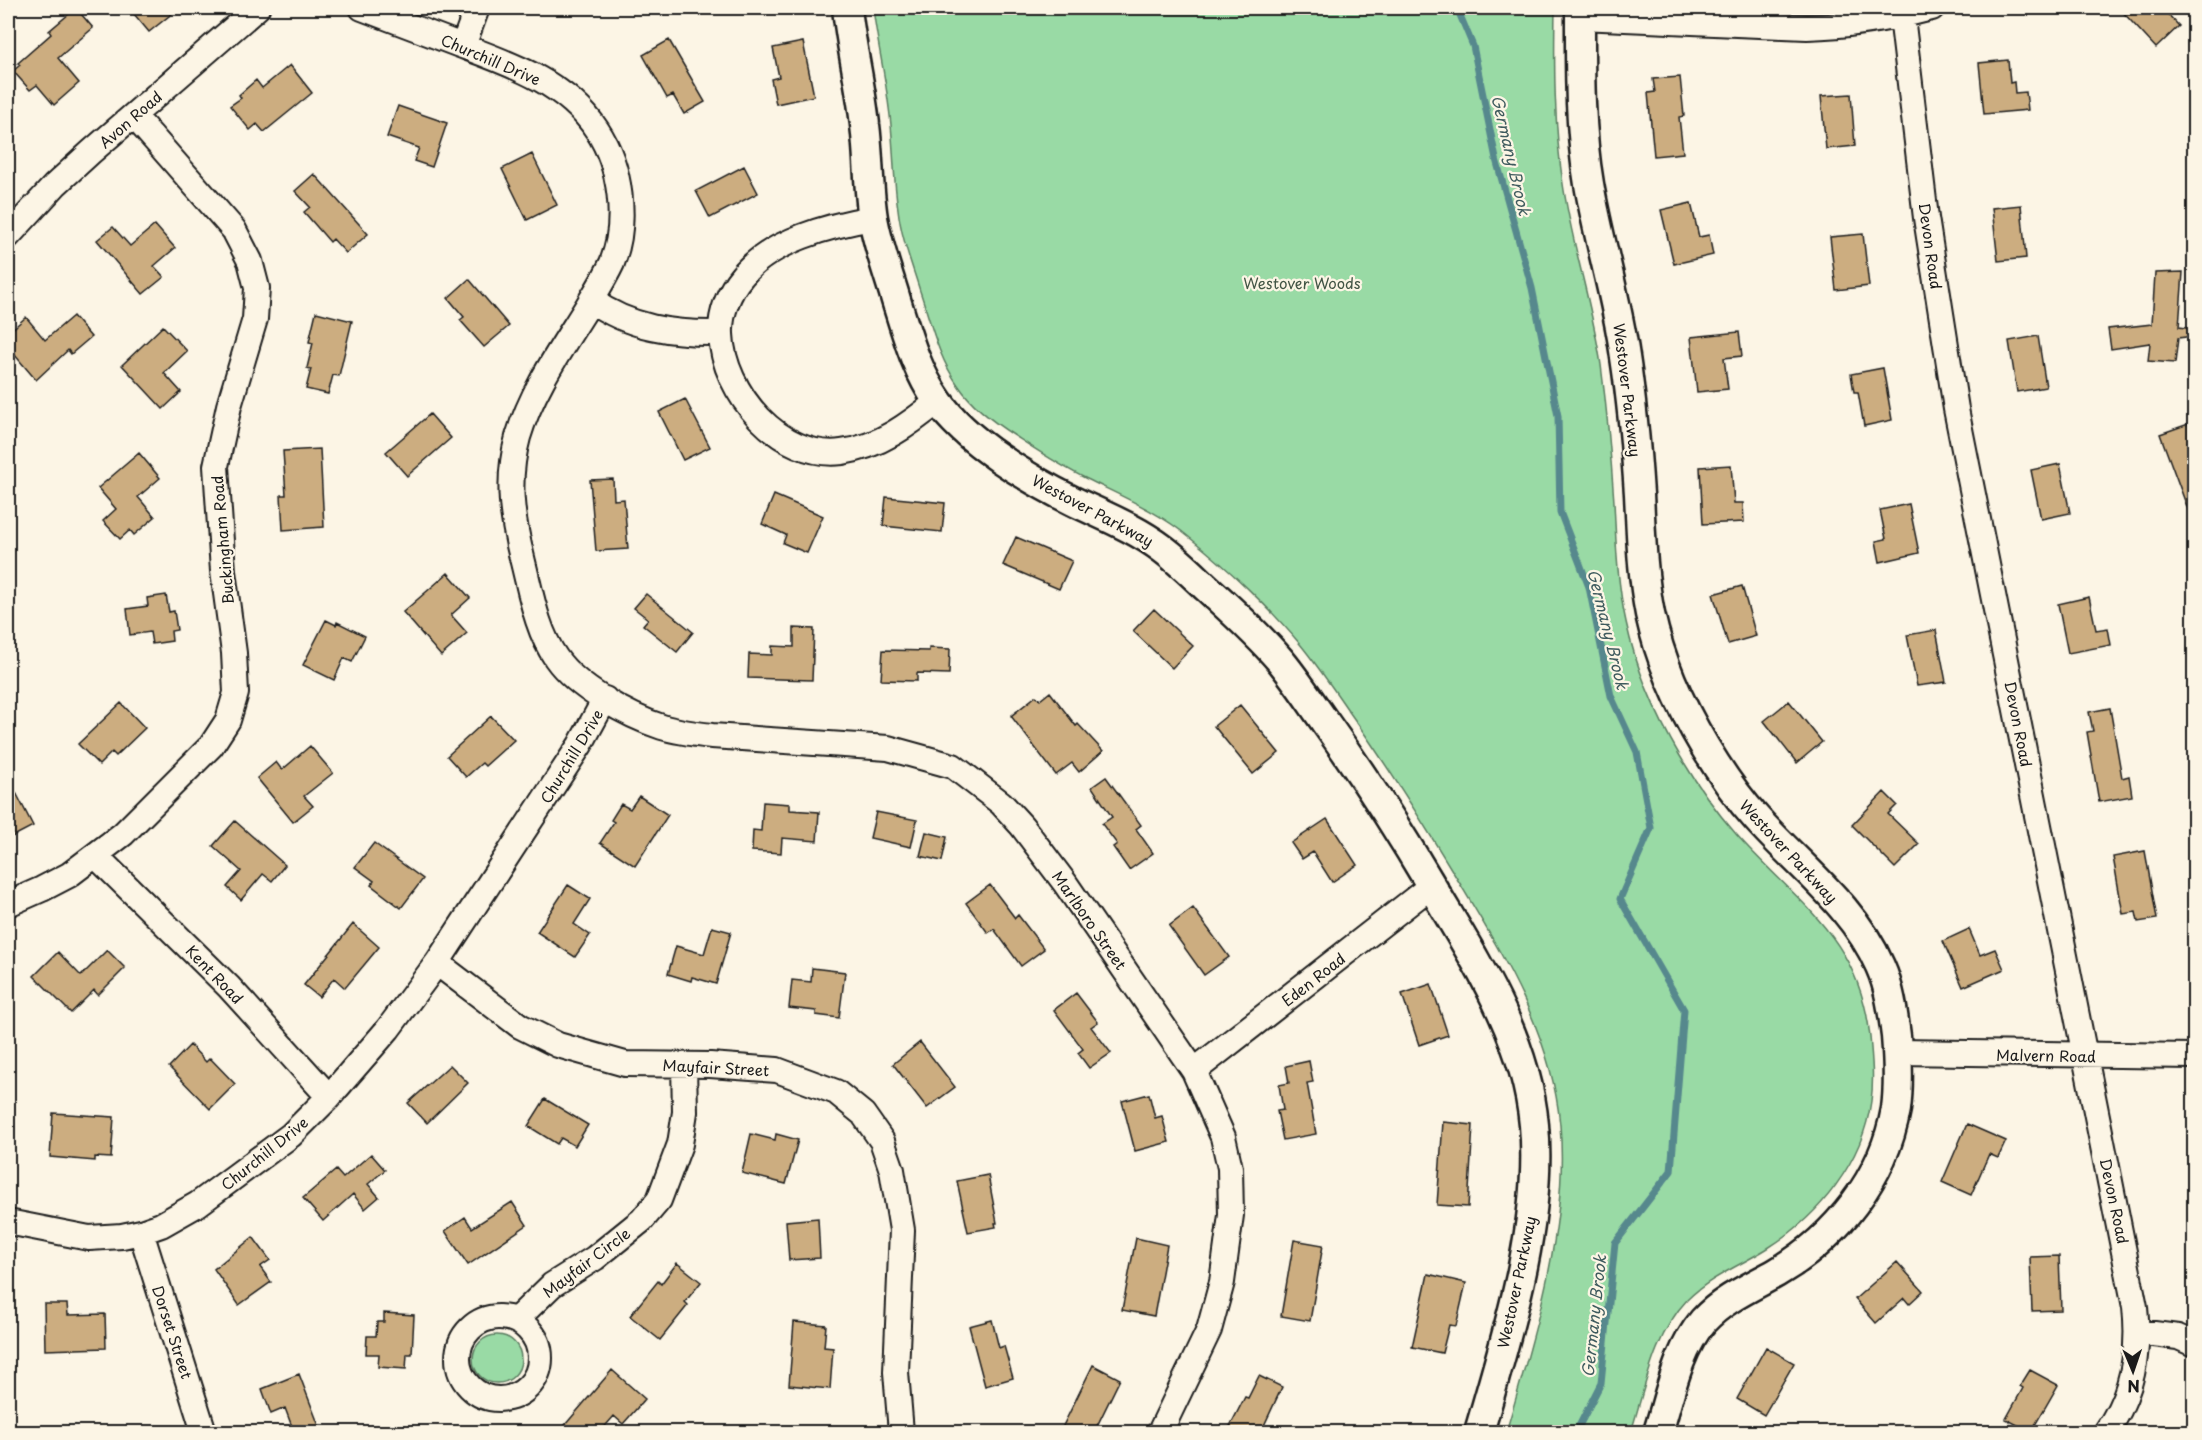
<svg xmlns="http://www.w3.org/2000/svg" width="2202" height="1440" viewBox="0 0 2202 1440" font-family="'Playpen Sans',sans-serif">
<style>
.green{fill:#99daa5;stroke:#5a7b60;stroke-width:1.5}
.lines{fill:none;stroke-linecap:round;stroke-linejoin:round}
.stream{stroke:#57888d;stroke-width:7}
.building{fill:#ccad80;stroke:#1c1c1c;stroke-width:1.5}
.minor-casing{stroke:#1c1c1c;stroke-width:28}
.tertiary-casing{stroke:#1c1c1c;stroke-width:33}
.minor{stroke:#fcf5e5;stroke-width:24}
.tertiary{stroke:#fcf5e5;stroke-width:28}
.labels{text-anchor:middle;dominant-baseline:central;stroke-width:4.5;stroke-linejoin:round;paint-order:stroke}
.street-label{font-size:15px;fill:#1c1c1c;stroke:#fcf5e5}
.park-label{font-size:15px;fill:#425545;stroke:#fcf5e5}
.water-label{font-size:16px;font-style:italic;fill:#3f5b5e;stroke:#fcf5e5}
</style>
<rect width="100%" height="100%" fill="#fcf5e5"/>
<filter id="ink" filterUnits="userSpaceOnUse"><feTurbulence type="fractalNoise" baseFrequency=".0167" numOctaves="2"/><feDisplacementMap in="SourceGraphic" scale="12" xChannelSelector="R" yChannelSelector="G"/><feConvolveMatrix kernelMatrix="1 2 1 2 8 2 1 2 1" color-interpolation-filters="sRGB"/></filter>
<g filter="url(#ink)">
<path class="green" d="M 873,8 L 1555,8 C 1554,66 1554,126 1563,184 C 1572,245 1592,304 1601,365 C 1607,411 1611,456 1614,502 C 1616,542 1617,582 1626,622 C 1636,668 1656,715 1680,756 C 1696,783 1715,810 1736,834 C 1796,902 1860,937 1870,1037 C 1872,1058 1874,1080 1871,1101 C 1863,1162 1819,1216 1768,1248 C 1741,1265 1710,1277 1687,1300 C 1654,1335 1645,1388 1631,1432 L 1506,1432 C 1534,1337 1569,1225 1560,1125 C 1552,1033 1502,954 1456,877 C 1422,821 1388,766 1350,713 C 1334,690 1318,666 1300,644 C 1270,608 1227,567 1190,538 C 1159,512 1123,497 1087,479 C 1062,467 1038,451 1015,436 C 993,422 972,406 958,385 C 938,357 931,323 920,291 C 912,265 901,237 898,209 C 893,176 894,142 889,108 C 885,74 877,41 873,8 Z
M473 1359a24 24 0 1 1 48 0a24 24 0 1 1-48 0Z"/>
<g class="lines">
<path class="stream" d="M 1457,8 L 1473,46 L 1496,159 L 1532,288 L 1558,416 L 1560,512 L 1589,587 L 1611,696 L 1637,752 L 1651,828 L 1620,899 L 1684,1010 L 1671,1171 L 1615,1243 L 1601,1383 L 1576,1432"/>
</g>
<path class="building" d="M 76,8 L 93,28 L 58,58 L 79,83 L 54,105 L 37,85 L 30,90 L 13,71 L 20,65 L 18,63 L 51,34 L 49,31 Z
M 129,8 L 179,8 L 149,32 Z
M 2119,8 L 2162,8 L 2179,26 L 2156,48 Z
M 669,40 L 705,102 L 684,114 L 673,95 L 667,98 L 643,55 Z
M 803,42 L 814,96 L 776,104 L 771,79 L 779,77 L 773,48 Z
M 2008,60 L 2010,83 L 2014,82 L 2015,93 L 2026,92 L 2028,110 L 1984,114 L 1979,63 Z
M 290,65 L 312,93 L 264,132 L 257,124 L 250,130 L 230,106 L 241,98 L 239,95 L 256,80 L 262,88 Z
M 1680,77 L 1684,116 L 1679,117 L 1683,153 L 1654,156 L 1648,93 L 1655,92 L 1653,79 Z
M 1851,94 L 1855,146 L 1826,149 L 1821,96 Z
M 398,106 L 447,123 L 432,167 L 414,161 L 419,148 L 387,137 Z
M 532,154 L 557,205 L 527,220 L 502,169 Z
M 744,166 L 758,193 L 710,218 L 696,191 Z
M 314,174 L 368,234 L 346,253 L 333,239 L 330,242 L 304,212 L 310,207 L 295,191 Z
M 1691,203 L 1699,237 L 1709,235 L 1713,255 L 1674,264 L 1661,210 Z
M 2021,205 L 2026,258 L 1998,261 L 1992,208 Z
M 155,225 L 175,248 L 154,266 L 164,277 L 143,294 L 97,240 L 113,227 L 130,246 Z
M 1863,234 L 1869,286 L 1836,290 L 1830,237 Z
M 2183,272 L 2179,327 L 2194,329 L 2194,336 L 2178,338 L 2175,363 L 2148,361 L 2150,343 L 2111,349 L 2108,329 L 2152,324 L 2155,273 Z
M 469,279 L 509,326 L 484,347 L 460,320 L 464,317 L 448,298 Z
M 316,312 L 352,321 L 339,376 L 333,375 L 328,394 L 306,389 L 311,369 L 307,368 L 313,343 L 309,342 Z
M 73,316 L 91,337 L 71,354 L 68,350 L 36,380 L 8,347 L 8,333 L 26,317 L 45,340 Z
M 163,326 L 187,351 L 164,373 L 181,392 L 163,409 L 122,365 Z
M 1739,332 L 1742,356 L 1724,358 L 1728,389 L 1697,392 L 1691,337 Z
M 2038,336 L 2046,387 L 2017,392 L 2009,341 Z
M 1883,368 L 1892,420 L 1864,426 L 1858,392 L 1854,392 L 1851,374 Z
M 685,399 L 710,447 L 683,460 L 659,412 Z
M 430,414 L 451,438 L 407,476 L 386,452 Z
M 2194,422 L 2194,520 L 2192,520 L 2160,434 Z
M 320,449 L 324,527 L 283,530 L 281,495 L 286,495 L 283,451 Z
M 139,453 L 160,478 L 138,497 L 155,517 L 134,535 L 130,530 L 120,539 L 103,521 L 116,509 L 98,488 Z
M 2060,464 L 2070,513 L 2041,519 L 2031,470 Z
M 1731,465 L 1734,503 L 1743,503 L 1744,522 L 1703,524 L 1700,467 Z
M 613,479 L 614,500 L 624,499 L 628,549 L 596,551 L 590,480 Z
M 774,495 L 823,516 L 807,553 L 783,543 L 786,535 L 762,524 Z
M 886,497 L 945,503 L 942,532 L 883,526 Z
M 1909,504 L 1919,553 L 1880,562 L 1876,541 L 1886,539 L 1880,510 Z
M 1016,537 L 1072,561 L 1059,589 L 1003,565 Z
M 448,573 L 470,598 L 451,615 L 467,633 L 441,656 L 403,612 Z
M 1742,586 L 1756,636 L 1728,644 L 1713,594 Z
M 646,594 L 693,632 L 677,652 L 643,625 L 648,619 L 634,608 Z
M 166,595 L 169,612 L 174,611 L 177,630 L 171,631 L 172,641 L 152,644 L 150,632 L 130,635 L 127,609 L 148,606 L 147,598 Z
M 2089,597 L 2096,630 L 2108,628 L 2111,645 L 2068,653 L 2058,604 Z
M 1154,609 L 1193,646 L 1172,668 L 1133,631 Z
M 326,620 L 336,625 L 337,622 L 365,636 L 352,662 L 344,658 L 334,680 L 303,665 Z
M 794,628 L 814,629 L 812,680 L 748,678 L 749,654 L 772,655 L 772,646 L 794,647 Z
M 1936,630 L 1946,682 L 1917,686 L 1907,635 Z
M 929,648 L 950,649 L 949,674 L 917,673 L 917,681 L 881,680 L 883,650 L 929,651 Z
M 1050,692 L 1076,726 L 1078,724 L 1103,751 L 1079,772 L 1072,763 L 1056,775 L 1011,716 L 1036,696 L 1040,700 Z
M 1789,701 L 1822,742 L 1797,763 L 1764,721 Z
M 121,703 L 145,728 L 116,756 L 112,752 L 99,765 L 78,744 Z
M 1240,705 L 1279,753 L 1253,774 L 1214,726 Z
M 2110,708 L 2122,778 L 2129,776 L 2132,796 L 2099,802 L 2087,732 L 2093,731 L 2089,712 Z
M 491,716 L 514,740 L 485,766 L 482,763 L 466,777 L 447,756 Z
M 310,746 L 333,773 L 304,796 L 313,806 L 293,822 L 257,778 L 276,762 L 282,770 Z
M 8,777 L 33,826 L 8,839 Z
M 1106,777 L 1141,825 L 1136,829 L 1153,853 L 1129,870 L 1113,847 L 1117,844 L 1102,824 L 1112,817 L 1092,787 Z
M 1884,792 L 1897,805 L 1888,814 L 1919,844 L 1895,868 L 1852,825 Z
M 639,796 L 668,815 L 635,866 L 600,843 L 614,822 L 611,820 L 621,804 L 630,809 Z
M 763,802 L 790,804 L 790,810 L 819,812 L 817,841 L 782,838 L 781,853 L 752,851 L 753,830 L 761,831 Z
M 876,812 L 917,820 L 911,847 L 870,838 Z
M 1327,819 L 1357,865 L 1332,882 L 1313,852 L 1302,859 L 1291,843 Z
M 235,821 L 285,865 L 272,881 L 263,874 L 241,900 L 227,887 L 241,871 L 213,846 Z
M 926,832 L 947,837 L 942,861 L 920,856 Z
M 374,843 L 423,879 L 401,908 L 371,885 L 374,881 L 355,867 Z
M 2145,851 L 2157,919 L 2138,922 L 2136,912 L 2123,914 L 2113,857 Z
M 568,885 L 590,899 L 574,924 L 590,935 L 575,957 L 537,932 Z
M 990,885 L 1015,918 L 1018,915 L 1044,949 L 1021,966 L 994,929 L 988,933 L 966,903 Z
M 1193,908 L 1229,957 L 1204,975 L 1169,926 Z
M 353,924 L 379,947 L 345,988 L 334,978 L 319,997 L 304,985 Z
M 712,927 L 731,932 L 716,984 L 692,977 L 691,981 L 668,974 L 676,946 L 704,954 Z
M 1969,929 L 1980,955 L 1995,949 L 2004,969 L 1963,987 L 1943,941 Z
M 107,950 L 125,968 L 98,995 L 94,990 L 71,1013 L 34,976 L 58,952 L 81,976 Z
M 812,968 L 845,972 L 839,1018 L 816,1015 L 816,1011 L 789,1008 L 792,980 L 811,982 Z
M 1431,984 L 1448,1035 L 1419,1045 L 1402,994 Z
M 1076,993 L 1098,1022 L 1091,1027 L 1111,1053 L 1089,1068 L 1078,1053 L 1083,1049 L 1054,1010 Z
M 920,1042 L 955,1087 L 927,1108 L 893,1064 Z
M 190,1045 L 206,1062 L 210,1058 L 235,1084 L 210,1109 L 169,1067 Z
M 1309,1061 L 1313,1082 L 1307,1083 L 1316,1134 L 1283,1140 L 1277,1111 L 1283,1110 L 1279,1085 L 1289,1083 L 1286,1066 Z
M 450,1065 L 468,1083 L 427,1123 L 408,1103 Z
M 1149,1094 L 1155,1118 L 1162,1116 L 1169,1142 L 1135,1151 L 1122,1101 Z
M 545,1099 L 588,1125 L 575,1146 L 561,1138 L 557,1144 L 528,1126 Z
M 53,1113 L 114,1117 L 111,1158 L 95,1157 L 95,1161 L 50,1157 Z
M 1443,1122 L 1473,1125 L 1468,1207 L 1437,1205 Z
M 1967,1124 L 2006,1141 L 1998,1158 L 1989,1154 L 1971,1195 L 1942,1182 Z
M 751,1134 L 775,1140 L 776,1134 L 798,1140 L 786,1184 L 742,1173 Z
M 371,1154 L 385,1170 L 368,1184 L 379,1197 L 365,1209 L 353,1194 L 323,1221 L 303,1198 L 336,1170 L 343,1178 Z
M 988,1175 L 997,1223 L 995,1223 L 996,1227 L 968,1232 L 957,1181 Z
M 512,1202 L 527,1225 L 468,1265 L 445,1231 L 465,1217 L 472,1228 Z
M 818,1218 L 820,1258 L 789,1260 L 786,1221 Z
M 253,1237 L 270,1260 L 260,1267 L 271,1282 L 239,1305 L 214,1269 Z
M 1136,1238 L 1167,1245 L 1154,1316 L 1122,1310 Z
M 1294,1240 L 1323,1245 L 1310,1321 L 1281,1316 Z
M 2059,1256 L 2061,1310 L 2032,1311 L 2030,1257 Z
M 1897,1262 L 1923,1291 L 1909,1304 L 1904,1298 L 1876,1323 L 1855,1299 Z
M 677,1263 L 701,1282 L 685,1302 L 688,1305 L 660,1340 L 630,1316 L 658,1281 L 661,1284 Z
M 1428,1274 L 1466,1283 L 1456,1326 L 1449,1325 L 1442,1353 L 1412,1347 Z
M 44,1304 L 67,1304 L 68,1315 L 105,1314 L 106,1348 L 45,1350 Z
M 384,1313 L 414,1315 L 412,1354 L 407,1354 L 406,1369 L 378,1367 L 379,1354 L 366,1354 L 367,1336 L 376,1336 L 377,1322 L 384,1322 Z
M 992,1320 L 999,1348 L 1004,1346 L 1013,1378 L 985,1386 L 969,1326 Z
M 794,1322 L 826,1325 L 824,1347 L 833,1348 L 830,1389 L 789,1385 Z
M 1766,1347 L 1794,1363 L 1764,1415 L 1737,1399 Z
M 1093,1365 L 1120,1379 L 1094,1432 L 1060,1432 Z
M 612,1370 L 645,1399 L 623,1424 L 614,1416 L 600,1432 L 559,1432 Z
M 2030,1370 L 2058,1385 L 2031,1432 L 2006,1419 L 2023,1388 L 2020,1386 Z
M 299,1374 L 319,1426 L 303,1432 L 294,1432 L 285,1408 L 271,1414 L 262,1389 Z
M 1259,1376 L 1282,1387 L 1261,1432 L 1227,1432 L 1245,1397 L 1248,1398 Z"/>
<g class="lines">
<g class="minor-casing">
<path id="minor" d="M 362,8 C 393,20 425,32 457,44 C 508,63 566,82 597,130 C 621,166 628,222 612,263 C 605,278 596,292 587,307 C 561,349 532,390 518,437 C 506,481 512,519 523,562 C 531,594 537,631 556,658 C 577,688 628,716 662,727 C 678,732 695,734 712,736 L 888,748 L 953,766 L 1001,803 L 1022,826 L 1065,883 L 1194,1071 L 1223,1137 L 1230,1168 L 1231,1215 L 1222,1282 L 1209,1330 L 1160,1432
M 1901,8 L 1926,218 L 1956,409 L 2135,1307 C 2140,1352 2133,1394 2106,1432
M 1580,17 L 1807,27 C 1850,26 1890,19 1932,8
M 463,46 L 477,8
M 873,218 C 831,225 770,241 742,276 C 729,291 720,314 721,334 C 723,393 781,460 842,452 C 879,447 910,424 938,401
M 8,236 L 55,185 L 91,152 L 257,8
M 591,300 C 629,328 674,334 721,333
M 96,856 L 229,987 L 329,1097
M 8,904 L 42,889 L 69,875 L 123,834 L 211,746 L 228,720 L 236,693 L 234,653 L 223,571 L 216,466 L 229,406 L 255,319 L 257,288 L 250,261 L 234,230 L 134,116
M 437,963 L 520,1026 L 558,1045 L 625,1064 L 710,1065 L 777,1070 L 836,1092 L 863,1114 L 882,1141 L 892,1170 L 902,1230 L 896,1372 L 901,1432
M 1897,1052 L 2194,1056
M 1194,1071 L 1431,886
M 8,1222 L 89,1238 L 122,1236 L 141,1232 L 161,1225 L 198,1204 L 291,1135 L 329,1097 L 388,1029 L 437,963 L 580,745 L 605,699
M 141,1232 L 204,1432
M458 1358a41 41 0 1 1 82 0a41 41 0 1 1-82 0Z
M 516,1320 L 552,1285 L 595,1258 L 642,1220 L 659,1200 L 680,1144 L 685,1112 L 684,1065
M 2138,1332 L 2178,1337 L 2194,1344"/>
</g>
<g class="tertiary-casing">
<path id="tertiary" d="M 847,8 C 851,47 861,86 865,125 C 869,156 868,187 873,218 C 878,246 888,273 896,300 C 907,335 916,370 938,401 C 966,442 1029,479 1073,501 C 1104,516 1135,528 1163,549 C 1179,561 1193,575 1207,588 C 1232,611 1258,634 1280,660 C 1296,679 1310,701 1325,722 C 1363,775 1398,829 1431,885 C 1475,960 1526,1036 1534,1125 C 1543,1224 1506,1338 1479,1432
M 1580,8 C 1580,66 1579,126 1589,184 C 1599,242 1617,299 1625,357 C 1632,403 1636,448 1639,494 C 1641,534 1642,574 1650,614 C 1660,660 1681,707 1705,747 C 1720,772 1737,797 1757,819 C 1799,866 1854,906 1880,966 C 1890,988 1893,1013 1896,1036 C 1898,1060 1899,1085 1896,1109 C 1884,1178 1836,1238 1776,1273 C 1751,1287 1723,1299 1703,1321 C 1677,1352 1670,1395 1658,1432"/>
</g>
<use href="#minor" class="minor"/>
<use href="#tertiary" class="tertiary"/>
</g>
</g>
<g class="labels">
<g class="street-label">
<text transform="translate(491 59) rotate(23)">Churchill Drive</text>
<text transform="translate(130 119) rotate(-41)">Avon Road</text>
<text transform="translate(1931 246) rotate(82)">Devon Road</text>
<text transform="translate(1628 390) rotate(83)">Westover Parkway</text>
<text transform="translate(1093 510) rotate(28)">Westover Parkway</text>
<text transform="translate(222 540) rotate(-95)">Buckingham Road</text>
<text transform="translate(2019 724) rotate(79)">Devon Road</text>
<text transform="translate(571 756) rotate(-59)">Churchill Drive</text>
<text transform="translate(1789 851) rotate(47)">Westover Parkway</text>
<text transform="translate(1090 920) rotate(55)">Marlboro Street</text>
<text transform="translate(215 974) rotate(46)">Kent Road</text>
<text transform="translate(1313 979) rotate(-38)">Eden Road</text>
<text transform="translate(2046 1055) rotate(1)">Malvern Road</text>
<text transform="translate(716 1067) rotate(3)">Mayfair Street</text>
<text transform="translate(264 1153) rotate(-39)">Churchill Drive</text>
<text transform="translate(2115 1201) rotate(78)">Devon Road</text>
<text transform="translate(586 1262) rotate(-37)">Mayfair Circle</text>
<text transform="translate(1516 1282) rotate(-78)">Westover Parkway</text>
<text transform="translate(173 1332) rotate(72)">Dorset Street</text>
</g>
<g class="park-label">
<text x="1302" y="282">Westover Woods</text>
</g>
<g class="water-label">
<text transform="translate(1512 155) rotate(77)">Germany Brook</text>
<text transform="translate(1609 629) rotate(76)">Germany Brook</text>
<text transform="translate(1593 1316) rotate(-84)">Germany Brook</text>
</g>
</g>
<rect width="2202" height="1440" fill="none" stroke="#fcf5e5" stroke-width="30"/>
<rect x="15" y="15" width="2172" height="1410" fill="none" stroke="#1c1c1c" stroke-width="2" filter="url(#ink)"/>
<g transform="translate(2133 1371) rotate(178)" stroke="#fcf5e5" stroke-width="4.5" paint-order="stroke">
<path d="M0-4.5L10 22L0 15L-10 22Z" fill="#1c1c1c"/>
<text y="-9" font-size="16" font-weight="bold" text-anchor="middle" fill="#1c1c1c">N</text>
</g>
</svg>
